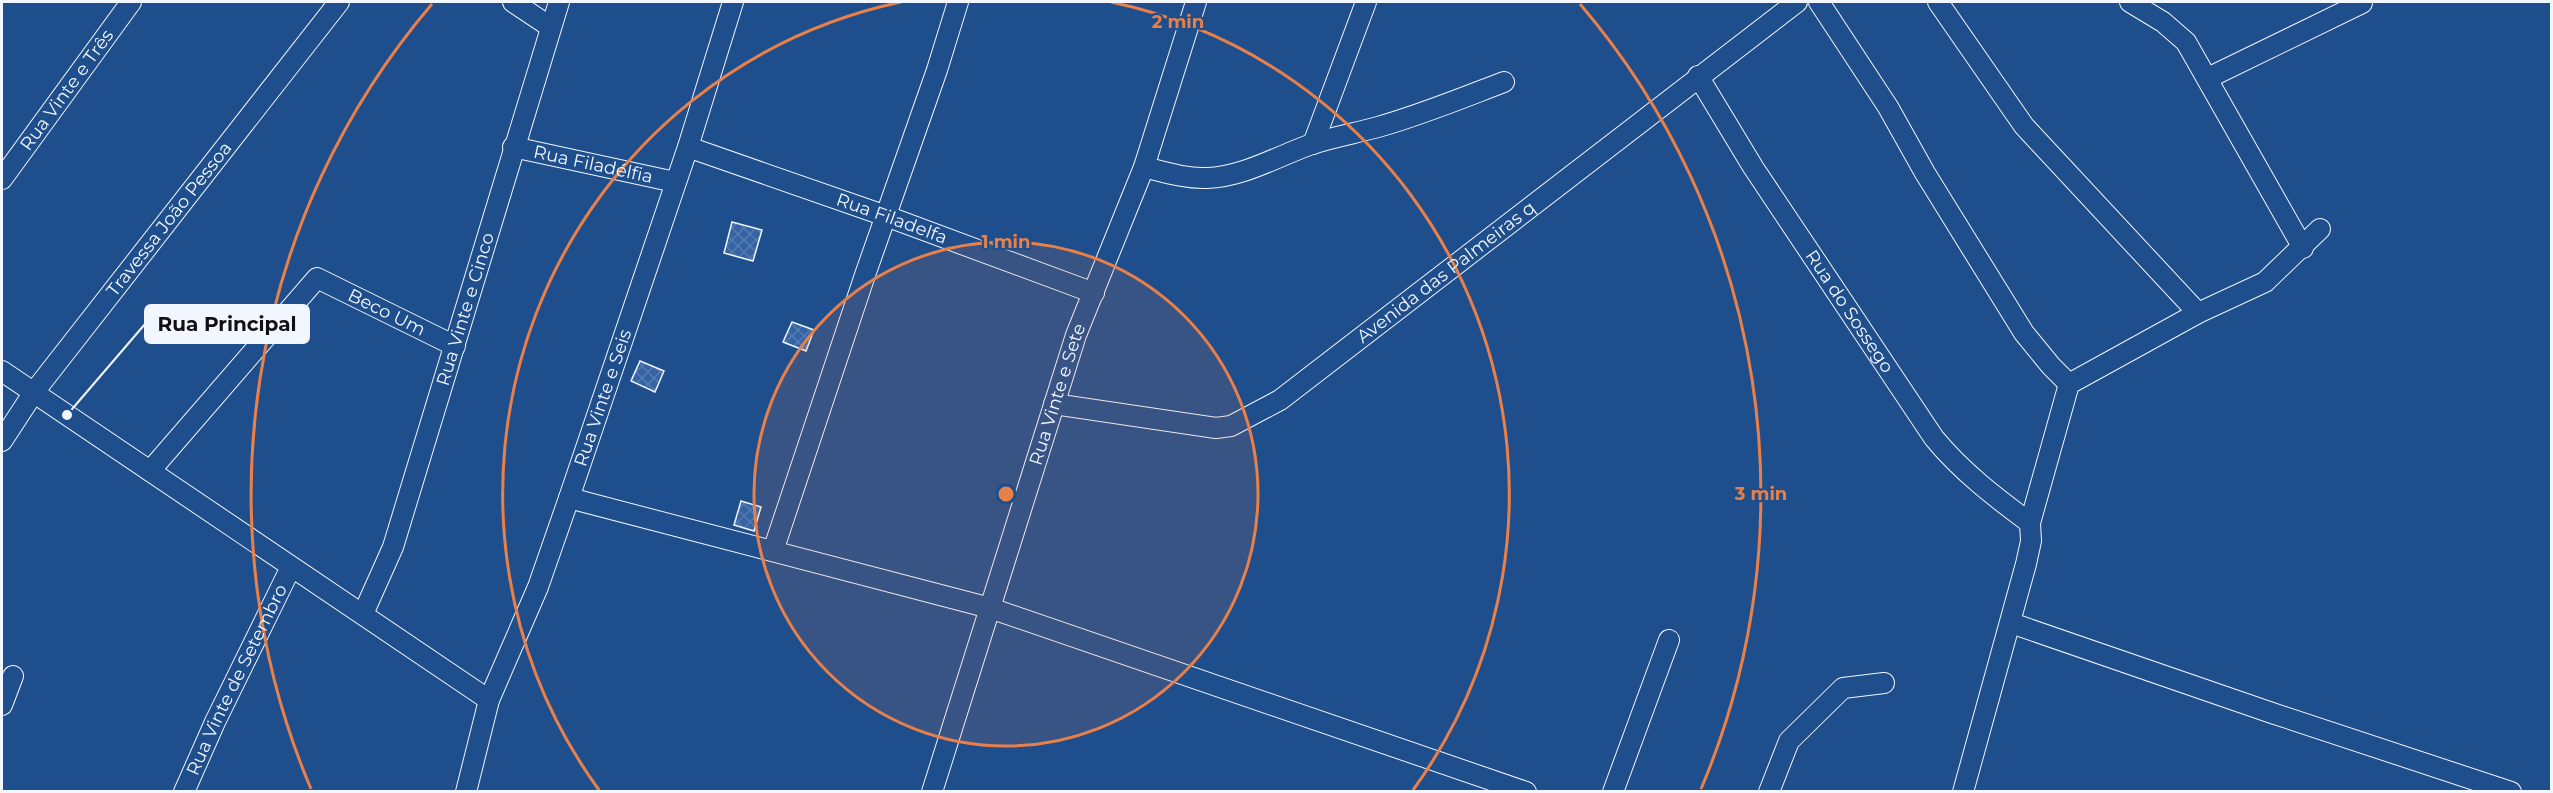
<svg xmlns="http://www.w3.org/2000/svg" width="2553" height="793" viewBox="0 0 2553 793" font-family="Montserrat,sans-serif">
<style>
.building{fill:url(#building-cross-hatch);stroke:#f2f6ff;stroke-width:1.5}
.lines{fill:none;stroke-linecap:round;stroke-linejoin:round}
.minor-casing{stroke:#f2f6ff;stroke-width:22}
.minor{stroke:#1f4e8c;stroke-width:20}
.ring{fill:none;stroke:#ea8049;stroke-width:3}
.labels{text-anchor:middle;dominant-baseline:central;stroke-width:4.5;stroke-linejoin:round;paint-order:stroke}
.street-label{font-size:18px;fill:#f2f6ff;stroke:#1f4e8c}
.centre{fill:#ea8049;stroke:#1f4e8c;stroke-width:3}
.ring-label{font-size:18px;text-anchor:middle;font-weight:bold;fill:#ea8049;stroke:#1f4e8c;stroke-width:4.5;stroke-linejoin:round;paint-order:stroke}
.leader{fill:none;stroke:#f2f6ff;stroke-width:2}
.callout-dot{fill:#f2f6ff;stroke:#1f4e8c;stroke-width:2}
.callout{fill:#f2f6ff;stroke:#f2f6ff;stroke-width:2}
.callout-label{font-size:20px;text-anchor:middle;font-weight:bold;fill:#111}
</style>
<defs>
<pattern id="building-cross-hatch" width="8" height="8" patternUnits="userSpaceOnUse" patternTransform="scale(1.5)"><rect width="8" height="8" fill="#3563a3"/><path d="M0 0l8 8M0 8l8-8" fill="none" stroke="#537ab1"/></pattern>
</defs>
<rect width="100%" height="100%" fill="#1f4e8c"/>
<path class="building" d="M 732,222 L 762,230 L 753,261 L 724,253 Z
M 792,322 L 814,330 L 806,351 L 783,342 Z
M 640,361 L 664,371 L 655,392 L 631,381 Z
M 741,501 L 761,507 L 754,531 L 734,525 Z"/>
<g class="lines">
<g class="minor-casing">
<g id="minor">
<path d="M 513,2 L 549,26"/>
<path d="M 1819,2 L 1888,107 L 1925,173 L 2024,333 L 2051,366 L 2069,384"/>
<path d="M 1938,2 L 2024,126 L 2198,313"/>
<path d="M 2130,2 L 2163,22 L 2186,42 L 2303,248"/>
<path id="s1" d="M 1698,76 L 1753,167 L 1934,438 C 1962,472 1995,497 2030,523"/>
<path d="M 2208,78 L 2362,3"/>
<path d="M 1313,144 L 1366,2"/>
<path id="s2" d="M 513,147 L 675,182"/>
<path id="s3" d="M 688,147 L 886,216 L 1094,293"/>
<path d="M 1144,167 C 1164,172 1186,179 1207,178 C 1243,177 1278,156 1312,144 C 1333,137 1356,133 1378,127 C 1421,115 1462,98 1504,82"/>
<path id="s4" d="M 2,179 L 131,2"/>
<path d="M 2,371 L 489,700"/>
<path id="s5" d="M 1054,404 L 1216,428 L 1231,426 L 1280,400 L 1797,2"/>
<path id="s6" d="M 2,441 L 34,392 L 339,2"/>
<path id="s7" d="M 150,471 L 317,278 L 455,346"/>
<path d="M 569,498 L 990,608 L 1526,792"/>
<path d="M 773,551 L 865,275 L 937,70 L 958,2"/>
<path id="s8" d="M 363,614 L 393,547 L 559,2"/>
<path d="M 2011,623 L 2272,713 L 2511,792"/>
<path d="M 2,705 L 13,676"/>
<path id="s9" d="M 184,792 L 215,722 L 291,567"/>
<path id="s10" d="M 466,792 L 489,700 L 538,587 L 569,498 L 688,147 L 733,2"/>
<path id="s11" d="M 932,792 L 1076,335 L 1144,167 L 1196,2"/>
<path d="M 1613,792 L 1669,640"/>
<path d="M 1769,792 L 1789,741 L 1843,688 L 1884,683"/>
<path d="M 1963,792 L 2026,564 L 2031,541 L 2030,523 L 2069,384 L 2198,313 L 2265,282 L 2320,229"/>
</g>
</g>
<use href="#minor" class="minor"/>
</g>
<circle cx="1006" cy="494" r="252" fill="#ea8049" fill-opacity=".12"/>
<g class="ring">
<circle cx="1006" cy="494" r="252"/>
<path d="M599 790A503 503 0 0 1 901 2M1111 2A503 503 0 0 1 1413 790"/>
<path d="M311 789A755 755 0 0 1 432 4M1580 4A755 755 0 0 1 1701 789"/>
</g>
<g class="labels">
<g class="street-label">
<text stroke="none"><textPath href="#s4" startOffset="110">Rua Vinte e Três</textPath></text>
<text stroke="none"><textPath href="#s2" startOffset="82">Rua Filadélfia</textPath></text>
<text stroke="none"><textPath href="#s3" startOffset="216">Rua Filadelfa</textPath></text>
<text stroke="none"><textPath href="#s6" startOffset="278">Travessa João Pessoa</textPath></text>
<text stroke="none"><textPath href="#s5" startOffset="444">Avenida das Palmeiras q</textPath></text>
<text stroke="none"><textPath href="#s8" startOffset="322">Rua Vinte e Cinco</textPath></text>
<text stroke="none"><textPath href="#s7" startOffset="333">Beco Um</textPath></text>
<text stroke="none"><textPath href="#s1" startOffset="280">Rua do Sossego</textPath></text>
<text stroke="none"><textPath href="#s11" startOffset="417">Rua Vinte e Sete</textPath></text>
<text stroke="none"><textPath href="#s10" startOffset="418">Rua Vinte e Seis</textPath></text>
<text stroke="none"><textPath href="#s9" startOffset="124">Rua Vinte de Setembro</textPath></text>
</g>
</g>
<circle cx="1006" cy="494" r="9" class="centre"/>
<g class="ring-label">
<text x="1178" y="28">2 min</text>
<text x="1006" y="248">1 min</text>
<text x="1761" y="500">3 min</text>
</g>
<path class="leader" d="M67 415L145 324"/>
<circle class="callout-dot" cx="67" cy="415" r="6"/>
<rect class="callout" x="145" y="305" width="164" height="38" rx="6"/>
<g class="callout-label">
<text x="227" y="331">Rua Principal</text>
</g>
<rect width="2553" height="793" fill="none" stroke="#f2f6ff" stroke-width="6"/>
</svg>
